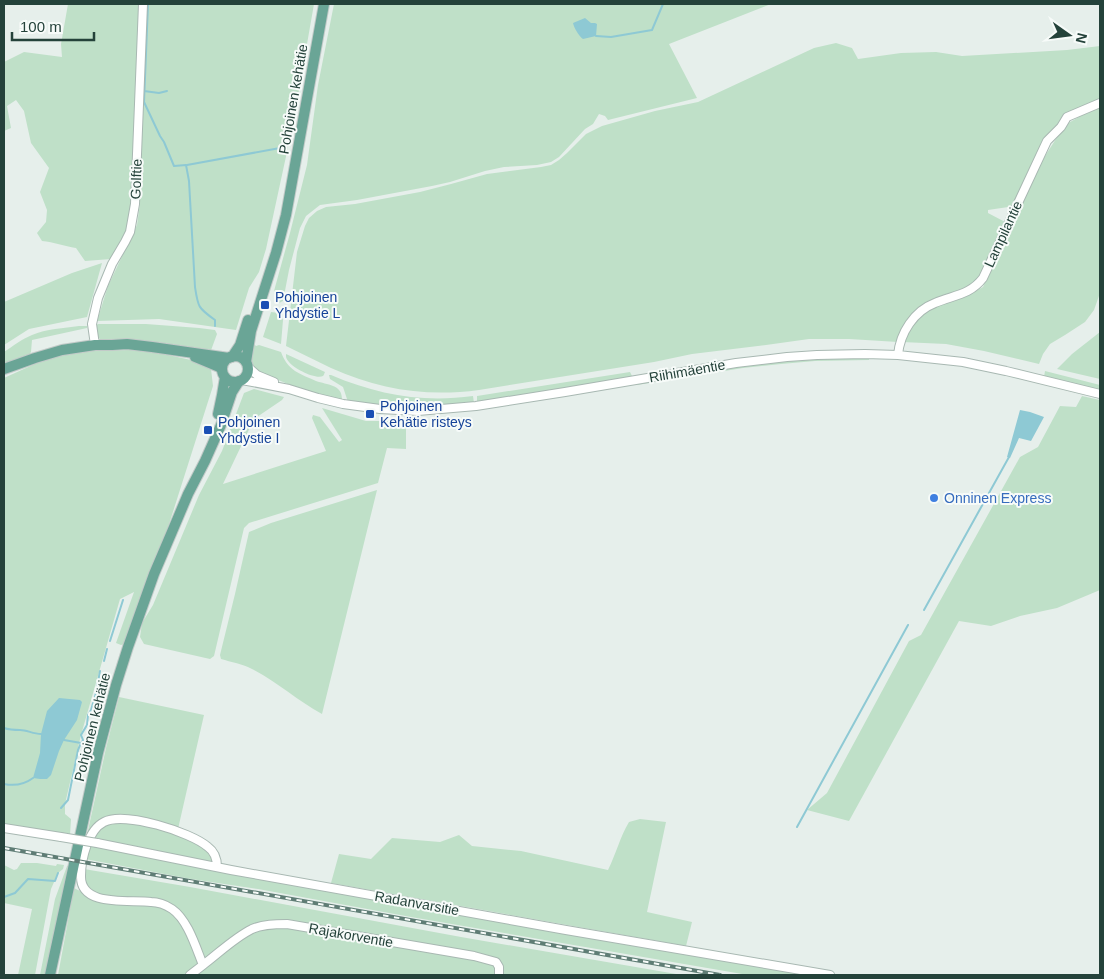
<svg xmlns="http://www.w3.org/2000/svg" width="1104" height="979" viewBox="0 0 1104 979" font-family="Arial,sans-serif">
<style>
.green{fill:#bfe0c8}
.water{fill:#8ec9d4}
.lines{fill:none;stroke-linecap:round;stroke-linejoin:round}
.stream{stroke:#8ec9d4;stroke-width:2}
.minor-casing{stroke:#a8b8b2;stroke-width:10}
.major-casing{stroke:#c2cac8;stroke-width:12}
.minor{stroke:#fff;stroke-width:8}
.major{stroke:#6aa596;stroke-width:10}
.rail-casing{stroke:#5f7d75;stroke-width:4}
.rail{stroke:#f7fbf9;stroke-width:2;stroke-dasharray:5.5;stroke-linecap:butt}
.minor-bridge-casing{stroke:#a8b8b2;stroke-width:10;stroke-linecap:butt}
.minor-bridge{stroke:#fff;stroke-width:8}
.transit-dot{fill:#1a4fb4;stroke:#f7fbf9;stroke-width:2}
.shop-dot{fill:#3f7fe0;stroke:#f7fbf9;stroke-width:2}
.labels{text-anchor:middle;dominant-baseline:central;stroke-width:4;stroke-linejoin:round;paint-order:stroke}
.street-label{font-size:14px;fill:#24423a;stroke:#f7fbf9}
.transit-label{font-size:14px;fill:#164399;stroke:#f7fbf9;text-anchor:start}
.shop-label{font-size:14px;fill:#366cbe;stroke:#f7fbf9;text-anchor:start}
</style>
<rect width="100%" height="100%" fill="#e6efeb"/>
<path class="green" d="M 68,4 L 314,4 L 293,124 L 266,249 L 259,272 L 249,288 L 236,330 L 159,319 L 97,321 L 108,286 L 137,225 L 140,204 L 140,171 L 134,172 C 134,187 133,213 128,227 C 125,239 118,249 111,259 L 85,261 L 76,248 C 64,246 54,242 42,241 L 37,233 L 46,222 L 47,210 L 40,192 L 49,168 L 31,143 L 24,111 L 16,100 L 7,106 L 11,128 L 4,131 L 4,62 L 24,52 L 62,57 L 61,44 Z
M 334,4 L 771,4 L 669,44 L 697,98 L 608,120 L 605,116 L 599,114 L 593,124 L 585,129 L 559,157 L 551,162 L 537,165 L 504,167 L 485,171 L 450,182 L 432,186 L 357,200 L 320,205 L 306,216 L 300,228 L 289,270 L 283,301 L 279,303 L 275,298 L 274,291 L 290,233 L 307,165 L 318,85 Z
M 836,43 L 852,48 L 858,59 L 901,53 L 936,52 L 962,56 L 1067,50 L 1100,46 L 1100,101 L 1060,121 L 1043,144 L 1015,206 L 988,210 L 988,213 L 1007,223 L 986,269 L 975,285 L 920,309 L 898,342 L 849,339 L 809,339 L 766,345 L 692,354 L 654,362 L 479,390 C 427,397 380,390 331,368 C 316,361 301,353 286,346 L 297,252 L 305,226 L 309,218 L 317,211 L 326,207 L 355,204 L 420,192 L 451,184 L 487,174 L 541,167 L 551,165 L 559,160 L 567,153 L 586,134 L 602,126 L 655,111 L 698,102 L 814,48 Z
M 1100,106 L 1100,293 L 1094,310 L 1085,322 L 1065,335 L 1050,344 L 1043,354 L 1039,364 L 984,351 L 946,344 L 902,342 C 906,333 915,319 922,313 C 931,306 944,304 955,300 C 965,297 974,292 983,287 L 1028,188 L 1045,156 L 1065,125 L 1084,114 Z
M 102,263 L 87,317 L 29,329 L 4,345 L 4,302 L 72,273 Z
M 271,312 L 279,313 L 283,320 L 281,344 L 263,337 Z
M 98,324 L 146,324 L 199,328 L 215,330 L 217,334 L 210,353 L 102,340 L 97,337 L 95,326 Z
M 79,326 L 87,326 L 87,328 L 32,340 L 31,352 L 29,355 L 4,366 L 4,352 C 13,346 22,339 32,335 C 46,329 64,328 79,326 Z
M 1100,332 L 1100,379 L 1057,369 L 1072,354 Z
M 253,343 L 256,346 L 259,345 L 281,352 C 284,360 288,366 295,371 C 301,375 310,378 316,381 C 327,385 342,384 342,399 L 341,400 L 302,390 L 257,371 C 248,364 252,354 253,343 Z
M 130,350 L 159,353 L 191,360 L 211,369 L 213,386 L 164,540 L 126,639 L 124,644 L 121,645 L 116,643 L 134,592 L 120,599 L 81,735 L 65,804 L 65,814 L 71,819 L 70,835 L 4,825 L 4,378 L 48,358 L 80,351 Z
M 286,354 L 325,372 C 324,374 324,375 323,376 C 316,380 293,368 289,362 C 286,358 286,358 286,354 Z
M 869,357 L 869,360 L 815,361 L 781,364 L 743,368 L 637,385 L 638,383 L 759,363 L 821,358 Z
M 1045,371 L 1100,385 L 1100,390 L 1044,377 Z
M 630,372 L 632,376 L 631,378 L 477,403 L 477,396 Z
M 329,375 L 331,375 C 378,395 423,403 473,396 L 474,403 L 423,407 L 392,408 L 348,402 L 343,387 L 330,379 Z
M 254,389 L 284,397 L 282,400 L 254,419 L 223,484 L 326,451 L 312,418 L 313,415 L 320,417 L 339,442 L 342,440 L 322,408 L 366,421 L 410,421 L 409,426 L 406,428 L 406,449 L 387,448 L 378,483 L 249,523 L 244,528 L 214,656 L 210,659 L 144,644 L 140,637 L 142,623 L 153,605 L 199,495 L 222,451 L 244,393 Z
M 1082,396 L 1100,400 L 1100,590 L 1057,608 L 1020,616 L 991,626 L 959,621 L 849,821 L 807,810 L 827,793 L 909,641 L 921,635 L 1020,457 L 1038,447 L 1060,406 L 1076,407 Z
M 377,490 L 322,714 C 298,701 277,682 252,669 C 243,664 231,662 221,659 L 220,655 L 235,594 L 249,532 L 271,523 Z
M 119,697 L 204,715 L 178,829 L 135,817 L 96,824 L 92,828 L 87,835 L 106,748 Z
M 640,819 L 666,822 L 647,912 L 692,922 L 686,946 L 331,883 L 339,854 L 371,859 L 392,838 L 440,842 L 459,835 L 472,846 L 521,851 L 608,870 C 616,854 620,837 629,822 Z
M 108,821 L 137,822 L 189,837 L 213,855 L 213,863 L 90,839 Z
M 89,845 L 825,975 L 748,975 L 411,917 L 258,889 L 191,879 L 85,859 Z
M 21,863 L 37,863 L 56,866 L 57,864 L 64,865 L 63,869 L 58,873 L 51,889 L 35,975 L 18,975 L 32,909 L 4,903 L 4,865 L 14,870 L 17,869 Z
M 67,866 L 70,866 L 46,975 L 40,975 L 55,899 Z
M 84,869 L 190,887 L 461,937 L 682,975 L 500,975 L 497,959 L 267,922 L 204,959 L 175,909 L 99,895 L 85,887 Z
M 74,888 L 86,894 L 166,907 L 183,925 L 199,962 L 197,967 L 188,975 L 58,975 Z
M 287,926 L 495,963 L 496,975 L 193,975 L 236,942 L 254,930 Z"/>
<path class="water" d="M 585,18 L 591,23 L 595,23 L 597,24 L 596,36 L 583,39 C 579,36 574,28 573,23 Z
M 1020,410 L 1030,412 L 1044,417 L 1031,441 L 1019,438 L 1010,458 L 1007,457 Z
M 59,698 L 80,700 L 82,702 L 77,720 L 64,740 L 59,751 L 51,775 L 47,779 L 40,779 L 33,778 L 40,753 L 41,734 L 47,711 Z"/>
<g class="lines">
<path class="stream" d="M 148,4 L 144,102 L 160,136 L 164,142 L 174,166 L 186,165 L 189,181 L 195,287 C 198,307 198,308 215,320 L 215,326
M 596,36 L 611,37 L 652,30 L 663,4
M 144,91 L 159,93 L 167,91
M 187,165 L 280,148
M 924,610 L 1009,457
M 110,641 L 123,600
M 104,661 L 107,649
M 4,728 C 10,730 13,730 20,730 C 27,730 33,734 41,734
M 82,742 L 83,740 L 81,735 L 87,725 L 88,715 L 91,710 L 96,693 L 100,671
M 4,784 C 14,786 25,784 33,778
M 61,808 L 68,800 L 78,750 L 81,743 L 64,740
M 797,827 L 908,625
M 4,897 L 15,893 L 28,879 L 55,881 L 58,873"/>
<g class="minor-casing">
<path id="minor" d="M 95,345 L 92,324 L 98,298 L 112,264 L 125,242 L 130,232 L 135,204 L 143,4
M 898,355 C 900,333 914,311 935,303 C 954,295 970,295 983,278 L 1047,141 L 1061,127 L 1067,117 L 1100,103
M 248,367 L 257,375 L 274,382
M 242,380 L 289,389 L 318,398 L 343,404 L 380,409 L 418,411 L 476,406 L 565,392 L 736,363 L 787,357 L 817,355 L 865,354 L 898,355 L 963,362 L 1006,371 L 1100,394
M 4,828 L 61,837
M 97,843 L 231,870 L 566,930 L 830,975
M 203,965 C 219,953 234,938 252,929 C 263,924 276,924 287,924 L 474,956 L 496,962 L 499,967 L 499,975
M 190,975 L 203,965 C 196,948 188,920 172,909 C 166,905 158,902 151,902 C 131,899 80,908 81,876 C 81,859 88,830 104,822 C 124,811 191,832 208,847 C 215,852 217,859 217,867"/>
</g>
<g class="major-casing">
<path id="major" d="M222 369a13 13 0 1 1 26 0a13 13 0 1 1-26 0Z
M 195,357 L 219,367 L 222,369
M 232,357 L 240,345 L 248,320
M 246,362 L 251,331 L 276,253 L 286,215 L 324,4
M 4,369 L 35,358 L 62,350 L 95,345 L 112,345 L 127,344 L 152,347 L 229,358
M 218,414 L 222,395 L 225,377
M 50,975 L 98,753 L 116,685 L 128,647 L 154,574 L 177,520 L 188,494 L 205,461 L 221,425 L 232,392 L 239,381"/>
</g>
<use href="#minor" class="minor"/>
<use href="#major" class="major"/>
<g class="rail-casing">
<path id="rail" d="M 4,848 L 720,975"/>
</g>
<use href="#rail" class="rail"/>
<g class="minor-bridge-casing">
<path id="minor-bridge" d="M 61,837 L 97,843"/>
</g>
<use href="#minor-bridge" class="minor-bridge"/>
</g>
<g class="transit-dot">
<rect x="260" y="300" width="10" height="10" rx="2.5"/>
<rect x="365" y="409" width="10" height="10" rx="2.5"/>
<rect x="203" y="425" width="10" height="10" rx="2.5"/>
</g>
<circle class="shop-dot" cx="934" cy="498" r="5"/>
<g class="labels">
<g class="street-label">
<text transform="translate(293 99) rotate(-80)">Pohjoinen kehätie</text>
<text transform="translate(136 179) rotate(-88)">Golftie</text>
<text transform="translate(1003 234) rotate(-65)">Lampilantie</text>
<text transform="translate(687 371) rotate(-10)">Riihimäentie</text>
<text transform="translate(92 727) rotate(-76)">Pohjoinen kehätie</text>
<text transform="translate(417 903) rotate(10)">Radanvarsitie</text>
<text transform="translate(351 935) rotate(10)">Rajakorventie</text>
</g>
<g class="transit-label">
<text x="275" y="297">Pohjoinen<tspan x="275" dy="16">Yhdystie L</tspan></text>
<text x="380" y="406">Pohjoinen<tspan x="380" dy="16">Kehätie risteys</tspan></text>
<text x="218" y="422">Pohjoinen<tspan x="218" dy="16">Yhdystie I</tspan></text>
</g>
<g class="shop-label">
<text x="944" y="498">Onninen Express</text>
</g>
</g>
<rect width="1104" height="979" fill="none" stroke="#24423a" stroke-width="10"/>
<g transform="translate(1069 35) rotate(104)" stroke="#f7fbf9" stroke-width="4" paint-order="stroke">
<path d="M0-4L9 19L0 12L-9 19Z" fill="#24423a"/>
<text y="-8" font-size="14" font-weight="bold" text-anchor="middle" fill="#24423a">N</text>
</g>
<path d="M12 32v8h82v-8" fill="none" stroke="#24423a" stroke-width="2.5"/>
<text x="20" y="32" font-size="15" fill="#24423a" stroke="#f7fbf9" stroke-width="4" paint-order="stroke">100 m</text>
</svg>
